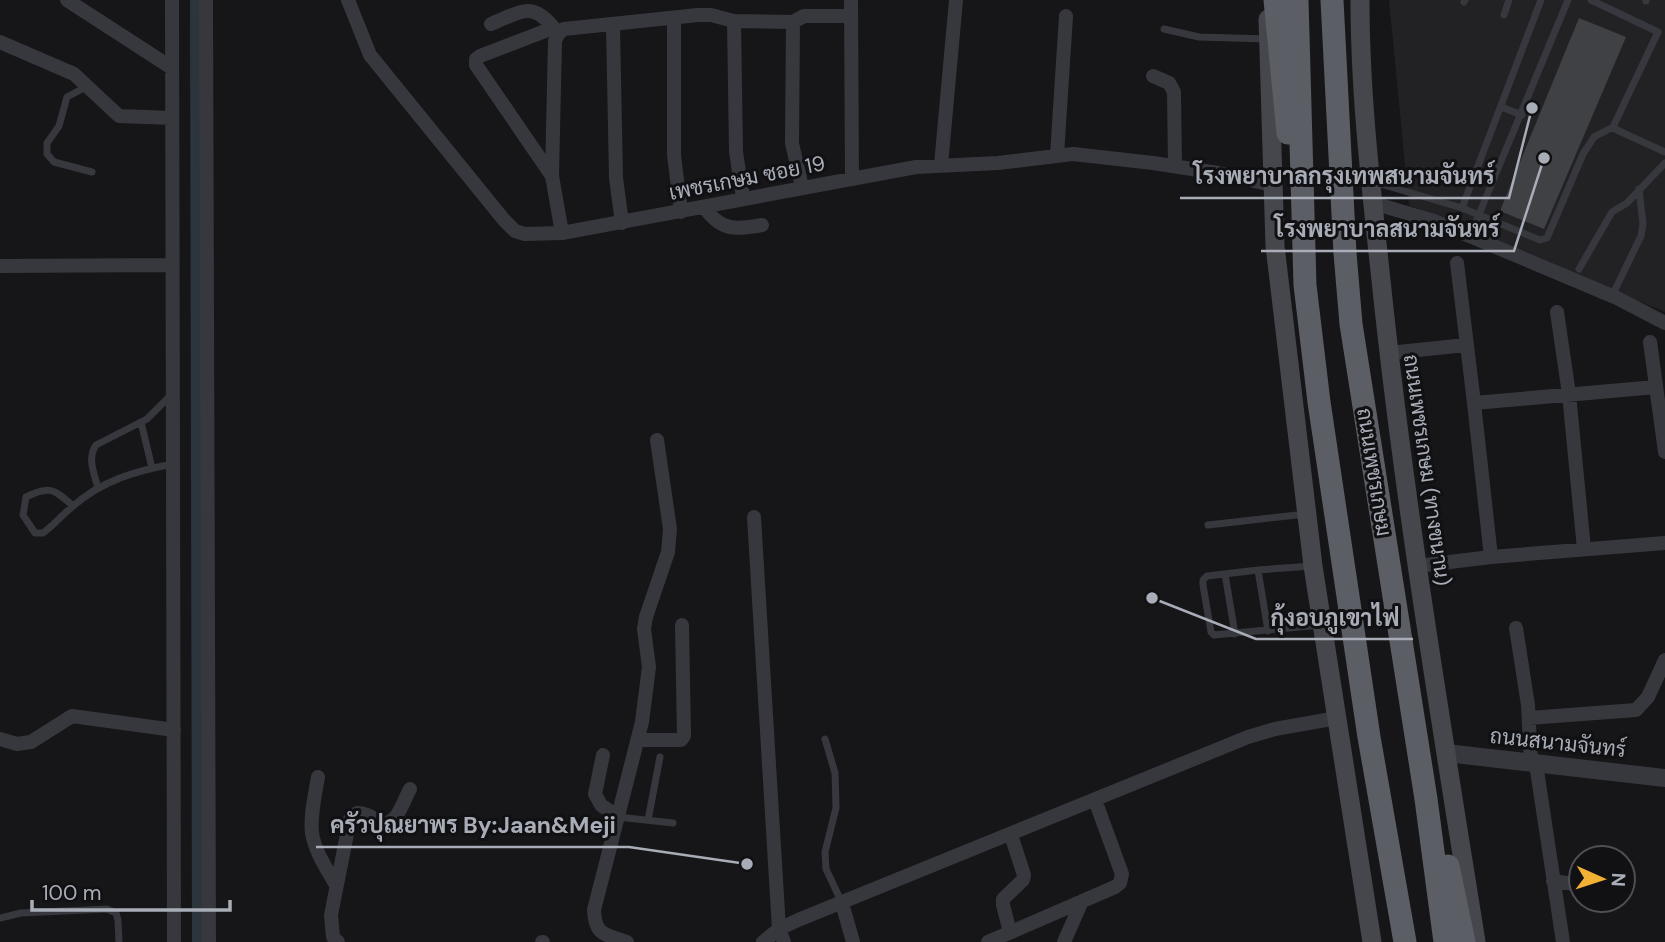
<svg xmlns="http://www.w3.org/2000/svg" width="1665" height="942" viewBox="0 0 1665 942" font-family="'DM Sans',Sarabun,sans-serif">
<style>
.built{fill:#222225}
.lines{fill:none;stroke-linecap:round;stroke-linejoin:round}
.canal{stroke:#2c353c;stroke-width:14}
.building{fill:#404145}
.service{stroke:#37383d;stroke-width:7}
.minor{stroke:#37383d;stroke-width:14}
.tertiary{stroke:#37383d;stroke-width:18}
.secondary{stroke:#45474d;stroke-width:19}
.trunk{stroke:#5b5e65;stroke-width:23}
.labels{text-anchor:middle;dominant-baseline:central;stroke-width:6;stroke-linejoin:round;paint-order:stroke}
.street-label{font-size:21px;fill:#a8adb8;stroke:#111113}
.leader{fill:none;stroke:#a8adb8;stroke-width:2.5}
.callout-dot{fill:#a8adb8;stroke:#111113;stroke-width:2.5}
.callout-label{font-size:23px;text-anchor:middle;font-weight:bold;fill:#a8adb8;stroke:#111113;stroke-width:6;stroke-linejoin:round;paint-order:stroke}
</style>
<rect width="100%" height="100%" fill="#161618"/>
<path class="built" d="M 1389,0 L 1665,0 L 1665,312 L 1409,205 Z"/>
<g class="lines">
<path class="canal" d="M 197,0 L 199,942"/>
</g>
<path class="building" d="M 1579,18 L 1626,37 L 1544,229 L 1500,211 Z"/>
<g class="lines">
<path class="service" d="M 1591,0 L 1658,32 L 1613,127 L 1619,131 L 1665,152
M 1646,1 L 1646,0
M 1464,2 L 1465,0
M 1504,15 L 1509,0
M 1164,29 L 1199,37 L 1268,39
M 86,87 L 67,97 L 59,126 L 47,143 L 47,154 L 54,162 L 92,172
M 1501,107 L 1522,115
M 1374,182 L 1462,208 L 1540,240 L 1547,238 L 1583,154 L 1594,137 L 1613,127
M 1462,208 L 1541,0
M 1470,236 L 1568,0
M 1579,269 L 1612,212 L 1627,203 L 1665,163
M 1612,296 L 1641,236 L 1643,224 L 1639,189
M 141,422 L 152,468
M 98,488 C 94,473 87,458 96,445 L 147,419 L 172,394
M 73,506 C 54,489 50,485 26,497 L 23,515 L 35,533 L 43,533 C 54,525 62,515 72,507 C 101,481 135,471 173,464
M 1208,525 L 1306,514
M 1312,566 L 1258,570 L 1207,576 L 1203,580 L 1203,585 L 1211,632 L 1214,635 L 1321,625
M 1258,570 L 1268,631
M 1225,574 L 1235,634
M 825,739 L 835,773 L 836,808 L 825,852 L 826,869 L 842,903
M 618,817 L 673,823
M 648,820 L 660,757
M 0,918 L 21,913 L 107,909 L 116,913 L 118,920 L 119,942"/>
<path class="minor" d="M 67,0 L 172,68
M 172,0 L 174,942
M 206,0 L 209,942
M 348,0 L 370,55 L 504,220 L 515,231 L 525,234 L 562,233 L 916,167 L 998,163 L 1073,154 L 1153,163 L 1218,173 L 1272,185
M 851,0 L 852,179
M 674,18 L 674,155 L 681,212
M 734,21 L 736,152 L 743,198
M 793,22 L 792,143 L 802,187
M 491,24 C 523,11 533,0 557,32
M 613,26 L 616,178 L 622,223
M 0,42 L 74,74 L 119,116 L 172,118
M 1153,76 L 1169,83 L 1174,92 L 1175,166
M 1057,155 L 1066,16
M 941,165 L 956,0
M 552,176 L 476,65 L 476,59 L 480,56 L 553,28
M 1373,203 L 1434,221 L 1617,298 L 1665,323
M 704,207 C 721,231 735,230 762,225
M 562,233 L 552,176 L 555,41 L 558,34 L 564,29 L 698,15 L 711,15 L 734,21 L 793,22 L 804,16 L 851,16
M 1457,263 L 1474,403
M 0,266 L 172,265
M 1557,312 L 1569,394 L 1584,549
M 1650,342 L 1665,452
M 1389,353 L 1466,345
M 754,517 L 779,929 L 784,942
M 1491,557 L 1474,403 L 1656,387
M 1417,566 L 1491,557 L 1665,543
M 1516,628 L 1528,705 L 1531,763
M 1529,718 L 1636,710 L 1648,697 L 1665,660
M 0,739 L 17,744 L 31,742 L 72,716 L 174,730
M 638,740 L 681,740 L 684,736 L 682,625
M 603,755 L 595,794 L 601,805 L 618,817
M 1536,764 L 1563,942
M 318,777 C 315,795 310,815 312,833 C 315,852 327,869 336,885
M 1553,881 L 1581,885
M 842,903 L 853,942
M 1010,932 L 1003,905 L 1003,899 L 1023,880 L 1024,875 L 1011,835
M 338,942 L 333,937 L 331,915 L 350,819 L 357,813 C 366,813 371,817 378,821 C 396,831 403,801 410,789
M 542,942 L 543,942
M 627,942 C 605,934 595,936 594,910 L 642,722 L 649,667 L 644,629 L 646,617 L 668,552 L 670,529 L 657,440
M 763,942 L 779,929 L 798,920 L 1248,737 L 1275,729 L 1337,718
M 988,942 L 1115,887 L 1120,883 L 1122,874 L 1095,800
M 1064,942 L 1082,901"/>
<path class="tertiary" d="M 1446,753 L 1665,778"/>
<path class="secondary" d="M 1360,0 C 1360,94 1371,187 1381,280 C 1404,502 1441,722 1476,942
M 1268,19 L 1275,246 L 1313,566 L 1372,942"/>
<path class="trunk" d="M 1275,0 L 1288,133
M 1297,0 L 1305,285 L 1319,402 L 1369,737 L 1405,942
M 1332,0 L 1345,253 L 1351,324 L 1426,799 L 1445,942
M 1448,866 L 1464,942"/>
</g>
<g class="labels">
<g class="street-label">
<text transform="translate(747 178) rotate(-11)">เพชรเกษม ซอย 19</text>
<text transform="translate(1427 470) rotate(82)">ถนนเพชรเกษม (ทางขนาน)</text>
<text transform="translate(1374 472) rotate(81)">ถนนเพชรเกษม</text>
<text transform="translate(1558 743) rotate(6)">ถนนสนามจันทร์</text>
</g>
</g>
<path class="leader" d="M1532 108L1509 198H1180M1544 158L1514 251H1261M1152 598L1256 639H1413M747 864L629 847H316"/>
<g class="callout-dot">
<circle cx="1532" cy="108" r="7"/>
<circle cx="1544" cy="158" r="7"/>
<circle cx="1152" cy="598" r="7"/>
<circle cx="747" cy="864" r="7"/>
</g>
<g class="callout-label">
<text x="1344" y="184">โรงพยาบาลกรุงเทพสนามจันทร์</text>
<text x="1387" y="237">โรงพยาบาลสนามจันทร์</text>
<text x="1335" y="626">กุ้งอบภูเขาไฟ</text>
<text x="473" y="833">ครัวปุณยาพร By:Jaan&amp;Meji</text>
</g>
<g transform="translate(1602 879) rotate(93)"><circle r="33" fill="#111113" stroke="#4d4f55" stroke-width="2"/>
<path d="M0-5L12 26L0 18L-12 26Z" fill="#f2b134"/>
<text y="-10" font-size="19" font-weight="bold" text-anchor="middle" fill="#a8adb8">N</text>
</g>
<path d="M32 900v10h198v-10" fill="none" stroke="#a8adb8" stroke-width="3.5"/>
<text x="42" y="900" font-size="21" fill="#a8adb8" stroke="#111113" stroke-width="5" paint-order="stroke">100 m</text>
</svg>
